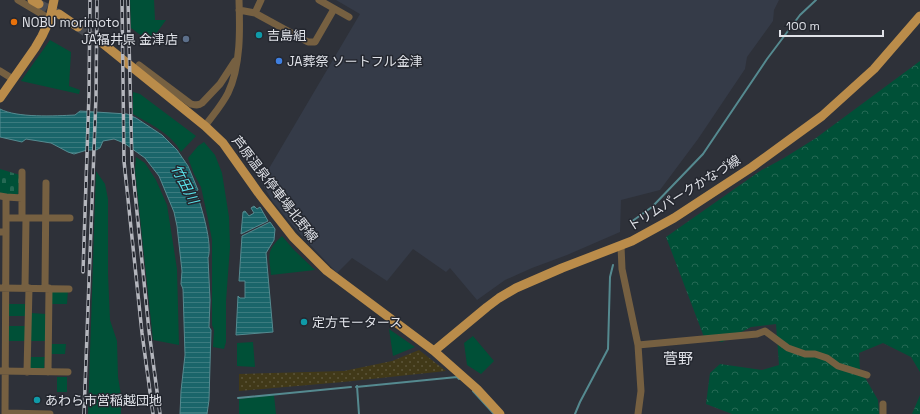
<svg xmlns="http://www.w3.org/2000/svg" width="920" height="414" viewBox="0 0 920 414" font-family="'Space Grotesk','Noto Sans JP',sans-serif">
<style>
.built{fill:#353b48}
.green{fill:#005037}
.forest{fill:url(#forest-crowns)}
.sand{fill:url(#sand-dots)}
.cemetery{fill:url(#cemetery-stones)}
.water{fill:url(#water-rules);stroke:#558a90}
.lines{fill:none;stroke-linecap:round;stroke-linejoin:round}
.stream{stroke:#558a90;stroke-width:2}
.major-tunnel{stroke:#494c53;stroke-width:9;stroke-dasharray:9 4.5;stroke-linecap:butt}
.minor{stroke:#766041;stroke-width:7}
.major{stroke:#ba8c4a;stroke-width:9}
.rail-casing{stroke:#b4b6bd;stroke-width:3.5}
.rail{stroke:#24272f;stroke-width:2;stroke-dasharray:6;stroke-linecap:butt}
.food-dot{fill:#e8710a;stroke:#24272f;stroke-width:1.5}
.culture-dot{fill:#0f9aa8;stroke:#24272f;stroke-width:1.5}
.service-dot{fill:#5c6f8a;stroke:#24272f;stroke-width:1.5}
.shop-dot{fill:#3f7fe0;stroke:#24272f;stroke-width:1.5}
.labels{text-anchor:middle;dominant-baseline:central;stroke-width:3;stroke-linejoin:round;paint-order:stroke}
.poi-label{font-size:13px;fill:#e0e2e8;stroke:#24272f;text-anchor:start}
.street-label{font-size:13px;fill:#e0e2e8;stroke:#24272f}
.water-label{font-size:14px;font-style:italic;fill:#59e4ec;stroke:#24272f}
.quarter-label{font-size:15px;fill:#e0e2e8;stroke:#24272f}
</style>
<defs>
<pattern id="forest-crowns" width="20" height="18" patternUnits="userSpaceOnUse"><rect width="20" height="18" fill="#005037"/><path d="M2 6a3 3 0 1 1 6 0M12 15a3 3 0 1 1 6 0" fill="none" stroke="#256954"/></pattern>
<pattern id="sand-dots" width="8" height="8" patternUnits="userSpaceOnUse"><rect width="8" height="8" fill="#413918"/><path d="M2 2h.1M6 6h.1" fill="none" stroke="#5c553a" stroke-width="1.8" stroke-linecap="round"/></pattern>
<pattern id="cemetery-stones" width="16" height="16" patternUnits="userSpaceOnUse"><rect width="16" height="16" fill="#005037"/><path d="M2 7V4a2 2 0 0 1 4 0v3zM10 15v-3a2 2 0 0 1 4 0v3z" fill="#256954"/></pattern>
<pattern id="water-rules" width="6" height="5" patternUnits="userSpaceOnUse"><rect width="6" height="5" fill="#1a656a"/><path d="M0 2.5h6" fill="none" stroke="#3b7b7f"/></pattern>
</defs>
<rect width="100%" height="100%" fill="#2e3139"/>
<path class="built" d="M 336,0 L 779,0 L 774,10 L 773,21 L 747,57 L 745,69 L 698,139 L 660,190 L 621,200 L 620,232 L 567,255 L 532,268 L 505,280 L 477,300 L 450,268 L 446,272 L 413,249 L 387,281 L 352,258 L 337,273 L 298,232 L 273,202 L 261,182 L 360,14 Z"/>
<path class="green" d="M 130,0 L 154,0 L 155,20 L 166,20 L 150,42 L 131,28 Z
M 50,40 L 71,52 L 69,86 L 80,90 L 79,94 L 21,81 Z
M 133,92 L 140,94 L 196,136 L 181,152 C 172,134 150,124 133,114 Z
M 204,142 L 215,155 L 222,173 L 229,217 L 230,247 L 226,301 L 226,342 L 224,349 L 213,347 L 214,330 L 212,325 L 212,240 L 208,219 L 201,187 L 194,174 L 188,158 L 198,146 Z
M 136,157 L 145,163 L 156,180 L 167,205 L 177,269 L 179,345 L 153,340 L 135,170 Z
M 96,171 L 105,184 L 108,199 L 108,274 L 110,320 L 117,341 L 118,377 L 121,395 L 121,414 L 88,414 Z
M 282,236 L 294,250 L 315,270 L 271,275 C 269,255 266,251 282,236 Z
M 51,290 L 68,290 L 67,304 L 51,304 Z
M 7,304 L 25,304 L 25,316 L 7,316 Z
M 31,313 L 46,314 L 46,341 L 30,341 Z
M 7,326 L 25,326 L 25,341 L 7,341 Z
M 389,329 L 415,347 L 393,356 Z
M 473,336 L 494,361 L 481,374 L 467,365 L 464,343 Z
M 253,342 L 255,367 L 237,366 L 237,343 Z
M 51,344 L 66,344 L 65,354 L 51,354 Z
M 30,357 L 45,357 L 44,369 L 30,368 Z
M 57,377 L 67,377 L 67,392 L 57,392 Z
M 274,395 L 276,414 L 239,414 L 239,399 Z"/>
<path class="forest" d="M 920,61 L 920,372 L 911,357 L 883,343 L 859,353 L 860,369 L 878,400 L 879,414 L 732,414 L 706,404 L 710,373 L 720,364 L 762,370 L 779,365 L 776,324 L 751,327 L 722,342 L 704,337 L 666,237 L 760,171 L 784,158 L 816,138 Z
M 920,395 L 920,414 L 912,414 Z"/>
<path class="sand" d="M 419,350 L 446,371 L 343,382 L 239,391 L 239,374 L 344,371 L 392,361 Z"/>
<path class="cemetery" d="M 0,169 L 20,175 L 18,196 L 0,193 Z"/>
<path class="water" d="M 0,109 C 17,118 55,116 75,115 L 80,111 L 127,114 L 136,118 L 162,135 L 177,150 L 188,166 L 198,190 L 196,191 C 201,206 213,244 208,258 L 210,300 L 209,327 L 211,330 L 209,400 L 207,414 L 180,414 L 181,391 L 185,355 L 183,289 L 181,284 L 182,271 L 177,226 L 174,212 L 159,176 L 145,158 L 124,143 L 114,139 L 103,141 L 100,148 L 96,150 L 87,150 L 74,154 L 68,152 L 51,143 L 26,139 L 22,142 L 0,137 Z
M 254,206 L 257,209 L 260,207 L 268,221 L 241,234 L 243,212 L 245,211 L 249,216 L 254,213 L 251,208 Z
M 270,222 L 275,229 L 274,240 L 266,253 L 273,332 L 236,335 L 238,296 L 240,298 L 245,298 L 245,281 L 239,281 L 242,236 Z"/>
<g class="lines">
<path class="stream" d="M 631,222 L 652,207 L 703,154 L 767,59 L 800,15 L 816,0
M 357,386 L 359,414
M 356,387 L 457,377 L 459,379
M 473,391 L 494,414
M 238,398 L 351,387
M 575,414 L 580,402 L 608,349 L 610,277 L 613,265"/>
<path class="major-tunnel" d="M 39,4 L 59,14
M 78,27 L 101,42"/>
<path class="minor" d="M 18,0 L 50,19
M 319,0 L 349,17
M 239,10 L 255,13 L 261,0
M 255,13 L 308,42 L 315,42 L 334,9
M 139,65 L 191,104 C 195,105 198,106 202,103 L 220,84 L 235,61
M 0,71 L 13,79
M 205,126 C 213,115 222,105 228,93 C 241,66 240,29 239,0
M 0,196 L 6,197 L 6,232
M 6,197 L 22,198
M 6,218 L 70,218
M 22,218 L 22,172
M 0,232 L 6,232 L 5,414
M 621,246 L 622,269 L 638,345 L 641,391 L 638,414
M 0,288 L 69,289
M 25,288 L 26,218
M 45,288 L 46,183
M 638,345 L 757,334 L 765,331 L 788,348 L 805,354 L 815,354 L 827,358 L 838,366 L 867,375
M 0,371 L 68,372
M 27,372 L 29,288
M 48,372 L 49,288
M 5,413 L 50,414
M 883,414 L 883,404"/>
<path class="major" d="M 32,0 L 39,4
M 59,14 L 78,27
M 101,42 L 205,126 L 223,143 L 260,195 L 293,237 L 327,271 L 434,351 L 477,389 L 500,414
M 0,98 L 35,48 L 42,36 L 50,19 L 54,0
M 434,351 L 487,307 L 499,298 L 516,288 L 562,268 L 632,241 L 674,218 L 752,167 L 822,116 L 874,69 L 920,16"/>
<g class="rail-casing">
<path id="rail" d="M 122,0 L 124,161 L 142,333 L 153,414
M 128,0 L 132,163 L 149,331 L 160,414
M 83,272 L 89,94 L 90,0
M 84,414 L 96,96 L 97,0"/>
</g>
<use href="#rail" class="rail"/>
</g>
<circle class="food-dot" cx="14" cy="22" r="4"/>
<g class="culture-dot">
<circle cx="259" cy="35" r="4"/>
<circle cx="304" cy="322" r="4"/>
<circle cx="37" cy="400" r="4"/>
</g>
<circle class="service-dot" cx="186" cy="39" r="4"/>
<circle class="shop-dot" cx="279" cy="61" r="4"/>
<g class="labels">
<g class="poi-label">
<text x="22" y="22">NOBU morimoto</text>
<text x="267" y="35">吉島組</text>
<text x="178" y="39" text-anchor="end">JA福井県 金津店</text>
<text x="287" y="61">JA葬祭 ソートフル金津</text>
<text x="312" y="322">定方モータース</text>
<text x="45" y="400">あわら市営稲越団地</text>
</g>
<g class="street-label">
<text transform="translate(275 189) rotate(52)">芦原温泉停車場北野線</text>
<text transform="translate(684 193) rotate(-32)">トリムパークかなづ線</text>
</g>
<g class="water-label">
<text transform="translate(185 184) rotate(63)">竹田川</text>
</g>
<g class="quarter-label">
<text x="678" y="358">菅野</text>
</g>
</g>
<path d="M780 30v6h103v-6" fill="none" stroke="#e0e2e8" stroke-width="2"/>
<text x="786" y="30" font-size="12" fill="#e0e2e8" stroke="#24272f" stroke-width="3" paint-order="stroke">100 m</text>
</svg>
